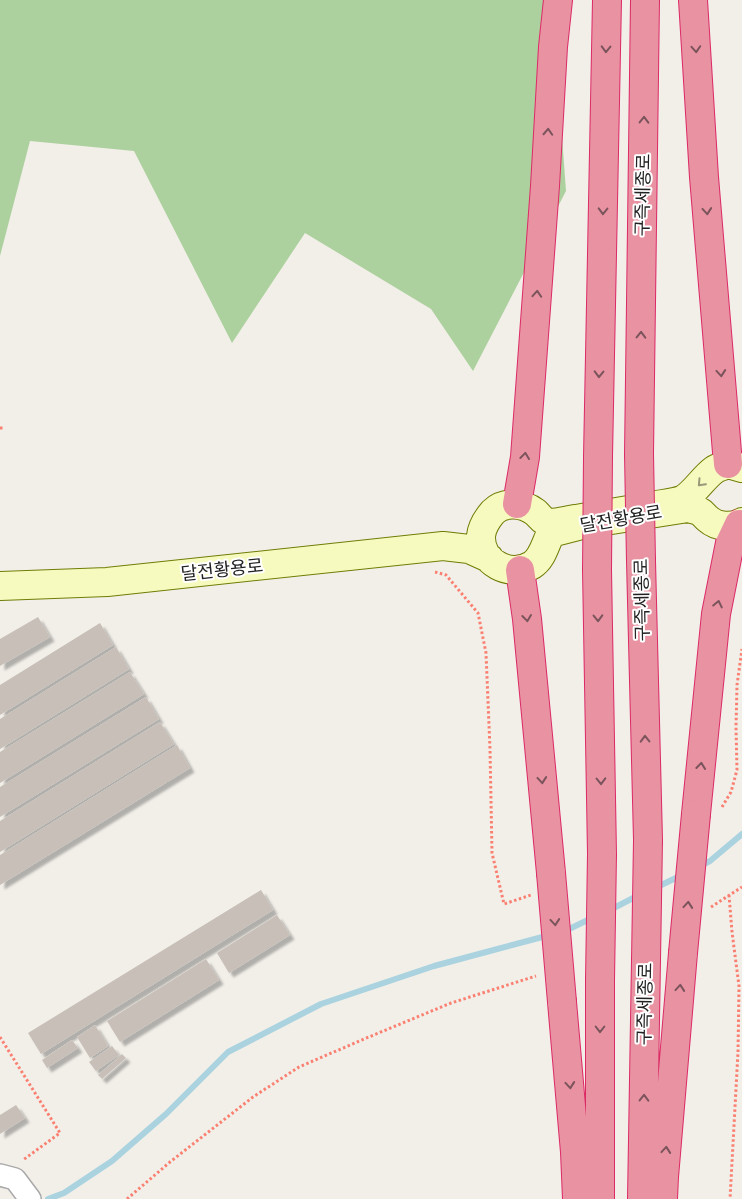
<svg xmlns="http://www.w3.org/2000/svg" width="742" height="1199" viewBox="0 0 742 1199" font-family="Signika,'Noto Sans KR',sans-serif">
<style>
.forest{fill:#add19e}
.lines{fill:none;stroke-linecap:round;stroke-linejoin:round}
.stream{stroke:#aad3df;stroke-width:6}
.building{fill:#c7bfb8;filter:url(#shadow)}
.street-casing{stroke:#a9a9a9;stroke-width:24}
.secondary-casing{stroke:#707d05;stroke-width:30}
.highway-casing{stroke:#dc2a67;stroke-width:30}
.path{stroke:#fa8072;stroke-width:3;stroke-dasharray:2.5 2.5;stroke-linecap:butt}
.street{stroke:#fff;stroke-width:21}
.secondary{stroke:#f7fabf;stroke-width:28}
.highway{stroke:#e892a2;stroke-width:28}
.highway-bridge-casing{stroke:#dc2a67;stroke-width:30;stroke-linecap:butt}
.highway-bridge{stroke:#e892a2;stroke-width:28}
.oneway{stroke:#7b545c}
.oneway2{stroke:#979978}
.labels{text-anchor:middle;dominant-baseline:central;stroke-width:4;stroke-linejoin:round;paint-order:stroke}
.street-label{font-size:18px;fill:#222;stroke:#fff}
</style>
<defs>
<filter id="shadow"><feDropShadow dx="4.5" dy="4.5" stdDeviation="1" flood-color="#0004"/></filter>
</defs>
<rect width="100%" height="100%" fill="#f2efe9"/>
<path class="forest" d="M 0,0 L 552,0 L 566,191 L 473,371 L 431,309 L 305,233 L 232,343 L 134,151 L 30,141 L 0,256 Z"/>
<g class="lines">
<path class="stream" d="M 698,867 L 710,861 L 742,834
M 655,888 L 682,875
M 608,911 L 639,895
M 563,932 L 594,917
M 48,1199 L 64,1193 L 112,1161 L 166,1114 L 228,1052 L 321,1004 L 434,966 L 550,935"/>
</g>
<path class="building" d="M 38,617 L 50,637 L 0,666 L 0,639 Z
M 100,623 L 113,645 L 0,715 L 0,685 Z
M 116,647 L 129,669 L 0,749 L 0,719 Z
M 130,672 L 144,694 L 0,783 L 0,752 Z
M 146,697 L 159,719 L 0,817 L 0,787 Z
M 160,722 L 174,744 L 0,852 L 0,821 Z
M 177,745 L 190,768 L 0,885 L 0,855 Z
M 261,890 L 273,910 L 41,1054 L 28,1033 Z
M 277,915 L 290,935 L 229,973 L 217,953 Z
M 206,959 L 219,980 L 120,1042 L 107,1021 Z
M 95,1025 L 108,1046 L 90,1058 L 77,1037 Z
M 72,1040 L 78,1048 L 47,1068 L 42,1060 Z
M 112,1046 L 119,1055 L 96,1071 L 89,1062 Z
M 122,1054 L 126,1058 L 102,1079 L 98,1075 Z
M 16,1105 L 25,1118 L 0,1134 L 0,1115 Z"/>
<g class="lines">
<g class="street-casing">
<path id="street" d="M 0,1175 L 15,1179 L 30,1199"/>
</g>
<g class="secondary-casing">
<path id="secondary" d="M 742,468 L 728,464 C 724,466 718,467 714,470 C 703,478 696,491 684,499 C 676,503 660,504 651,506 C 626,510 601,515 576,519 C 568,520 558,523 550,523 C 542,522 540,516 535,512 C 523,503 504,501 493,512 C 487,519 482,526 481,536 C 480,563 510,578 532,565 C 543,558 545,544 551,533 L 586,524 L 688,508 C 691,509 696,510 699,511 C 703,513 705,517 708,519 C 717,527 732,528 742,522
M 0,586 L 107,582 L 443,546 L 469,549 L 489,558"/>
</g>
<g class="highway-casing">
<path id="highway" d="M 693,0 L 704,177 L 728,464
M 639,454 L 645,0
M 598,457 L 607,0
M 517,504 L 525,457 L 545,186 L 553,47 L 558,0
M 641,561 L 648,840
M 520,570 L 527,619 L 551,873
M 597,570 L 602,854
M 696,814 L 716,614 L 730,543 L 739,524
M 562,1002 L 575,1152 L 577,1199
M 600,1199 L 600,980
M 642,1199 L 646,960
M 663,1199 L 664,1177 L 683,953"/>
</g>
<path class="path" d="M 0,428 L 4,428
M 435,572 L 446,575 L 478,613 L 486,653 L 490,749 L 492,853 L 504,904 L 531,895
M 722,807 L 731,792 L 737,770 L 736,727 L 737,685 L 742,649
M 729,895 L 732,932 L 739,986 L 738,1052 L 730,1199
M 711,907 L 742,887
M 0,1037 L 60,1133 L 23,1160
M 127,1199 L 170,1162 L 253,1097 L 299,1067 L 364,1039 L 451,1003 L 536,976"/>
<use href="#street" class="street"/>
<use href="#secondary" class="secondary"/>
<use href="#highway" class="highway"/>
<g class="highway-bridge-casing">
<path id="highway-bridge" d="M 639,454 L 641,561
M 597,570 L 598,457
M 551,873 L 562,1002
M 683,953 L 696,814
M 646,960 L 648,840
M 600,980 L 602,854"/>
</g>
<use href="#highway-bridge" class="highway-bridge"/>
</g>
<defs><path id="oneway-chevron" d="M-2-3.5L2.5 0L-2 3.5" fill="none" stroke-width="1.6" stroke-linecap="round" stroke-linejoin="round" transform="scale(1.25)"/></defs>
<g class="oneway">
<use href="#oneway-chevron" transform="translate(606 49) rotate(91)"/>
<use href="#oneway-chevron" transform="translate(696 49) rotate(86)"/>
<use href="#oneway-chevron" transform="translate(644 120) rotate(-89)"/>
<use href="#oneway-chevron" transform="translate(548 132) rotate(-87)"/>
<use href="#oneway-chevron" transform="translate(603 211) rotate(91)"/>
<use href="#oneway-chevron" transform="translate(707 211) rotate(85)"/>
<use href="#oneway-chevron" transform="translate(537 294) rotate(-86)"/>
<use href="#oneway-chevron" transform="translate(641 335) rotate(-89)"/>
<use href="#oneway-chevron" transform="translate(721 373) rotate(85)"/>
<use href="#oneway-chevron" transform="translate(599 374) rotate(91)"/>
<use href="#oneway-chevron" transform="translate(525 456) rotate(-83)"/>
<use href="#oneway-chevron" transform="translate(718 604) rotate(-78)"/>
<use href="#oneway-chevron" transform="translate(527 618) rotate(83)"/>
<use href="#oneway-chevron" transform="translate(598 618) rotate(89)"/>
<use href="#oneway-chevron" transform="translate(645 739) rotate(-91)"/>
<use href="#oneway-chevron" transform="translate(701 766) rotate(-84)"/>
<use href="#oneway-chevron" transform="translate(542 780) rotate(85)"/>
<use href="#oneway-chevron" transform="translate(601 781) rotate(89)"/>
<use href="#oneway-chevron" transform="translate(688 905) rotate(-85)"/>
<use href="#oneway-chevron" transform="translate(555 922) rotate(85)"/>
<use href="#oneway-chevron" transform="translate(680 988) rotate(-85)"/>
<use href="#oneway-chevron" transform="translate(600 1029) rotate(90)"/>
<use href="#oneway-chevron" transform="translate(570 1085) rotate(85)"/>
<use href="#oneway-chevron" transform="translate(644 1098) rotate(-89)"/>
<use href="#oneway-chevron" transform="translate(666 1150) rotate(-85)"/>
</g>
<use class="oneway2" href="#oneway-chevron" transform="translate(701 483) rotate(133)"/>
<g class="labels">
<g class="street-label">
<text transform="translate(643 195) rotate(-89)">구즉세종로</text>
<text transform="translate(621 519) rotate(-10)">달전황용로</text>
<text transform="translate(222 570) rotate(-6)">달전황용로</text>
<text transform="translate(642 600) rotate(-91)">구즉세종로</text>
<text transform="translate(645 1004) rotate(-89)">구즉세종로</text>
</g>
</g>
</svg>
